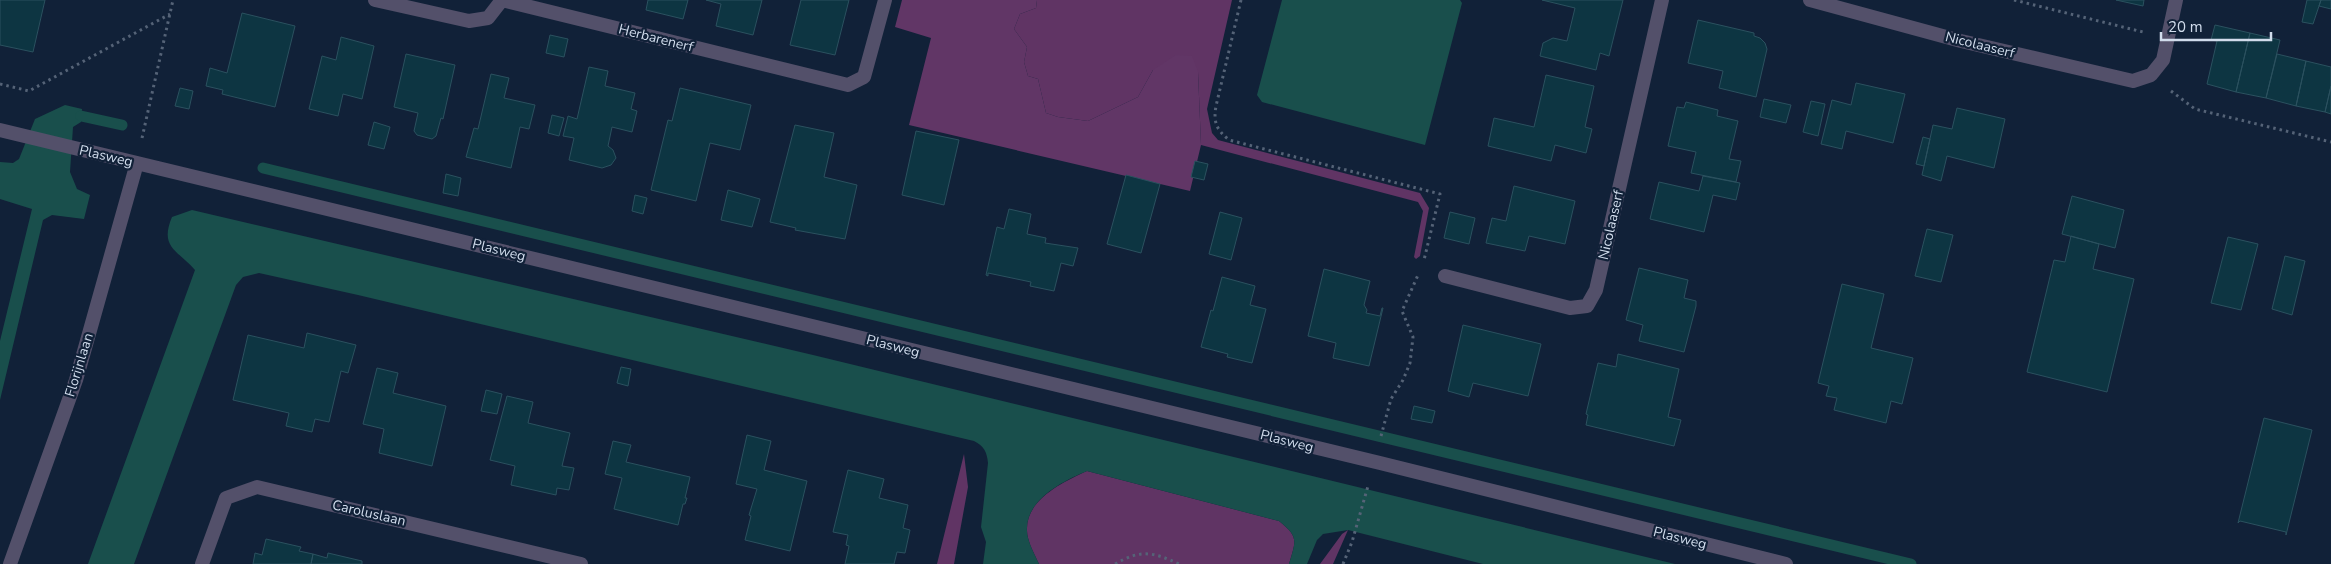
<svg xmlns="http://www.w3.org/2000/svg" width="2331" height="564" viewBox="0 0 2331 564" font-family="'Nunito Sans',sans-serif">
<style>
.green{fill:#603464}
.forest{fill:#613666}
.water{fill:#194f4c}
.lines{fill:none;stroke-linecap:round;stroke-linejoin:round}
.stream{stroke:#194f4c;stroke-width:11}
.building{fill:#0d3542;stroke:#2b515f}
.path{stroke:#556377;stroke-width:3;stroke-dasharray:2.5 4;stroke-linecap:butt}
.minor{stroke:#53506a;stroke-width:14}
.labels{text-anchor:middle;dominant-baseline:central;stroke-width:4.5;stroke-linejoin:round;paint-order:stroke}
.street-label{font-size:14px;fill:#d1dcec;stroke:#112138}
</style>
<rect width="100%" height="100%" fill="#112138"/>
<path class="green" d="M 1037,0 L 1232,0 L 1207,109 L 1212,133 L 1218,140 L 1420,193 L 1429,208 L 1420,256 L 1416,259 L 1414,257 L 1423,211 L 1418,202 L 1201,145 L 1198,72 L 1153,70 L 1138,97 L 1088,121 L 1058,117 L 1046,113 L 1038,79 L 1028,76 L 1024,62 L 1027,47 L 1014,29 L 1020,14 L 1036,8 Z
M 964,454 L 968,487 L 954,564 L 937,564 Z
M 1087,471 L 1279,521 C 1299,537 1296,540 1289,564 L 1039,564 C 1035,555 1027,541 1027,531 C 1025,500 1063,482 1087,471 Z
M 1348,530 L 1333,564 L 1320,564 L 1342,534 Z"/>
<path class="forest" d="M 902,0 L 1037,0 L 1036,8 L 1020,14 L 1014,29 L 1027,47 L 1024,62 L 1028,76 L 1038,79 L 1046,113 L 1058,117 L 1088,121 L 1138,97 L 1153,70 L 1176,55 L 1192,56 L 1198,72 L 1201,145 L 1190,191 L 909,125 L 931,38 L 895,27 Z"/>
<path class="water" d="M 1282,0 L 1460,0 L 1462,3 L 1425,145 L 1262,102 L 1257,95 Z
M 65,105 L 82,109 L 81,122 L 73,127 L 70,172 L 77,189 L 90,195 L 84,219 L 52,215 L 43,220 L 0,400 L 0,341 L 32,209 L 0,199 L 0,162 L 13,163 L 19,159 L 35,119 Z
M 192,210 L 813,355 L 1675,564 L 1483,564 L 1348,530 L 1323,534 L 1317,540 L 1307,564 L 1289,564 C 1296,540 1299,537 1279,521 L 1087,471 C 1063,481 1025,500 1027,531 C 1027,541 1035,555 1039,564 L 983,564 L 986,542 L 981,527 L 988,463 C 987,452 984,446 974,441 L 358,295 L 259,273 L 243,277 L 236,285 L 134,564 L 88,564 L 195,270 C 178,250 159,248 172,217 Z"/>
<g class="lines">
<path class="stream" d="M 81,116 L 122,125
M 263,168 L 1911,564"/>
</g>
<path class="building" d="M 0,0 L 45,0 L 33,52 L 0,45 Z
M 648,0 L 688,0 L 683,19 L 646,10 Z
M 706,0 L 762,0 L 753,35 L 716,26 L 721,4 Z
M 801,0 L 849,0 L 835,55 L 790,45 Z
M 1542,0 L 1623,0 L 1609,56 L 1600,53 L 1596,70 L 1540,56 L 1543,43 L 1553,38 L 1567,41 L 1575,8 Z
M 2116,0 L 2144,0 L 2143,6 Z
M 2307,0 L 2321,0 L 2313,24 L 2302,22 Z
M 2321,0 L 2331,0 L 2331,9 L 2319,6 Z
M 242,13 L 295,26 L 275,107 L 222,94 L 223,90 L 206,86 L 210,68 L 227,73 Z
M 1698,20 L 1754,33 L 1754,36 L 1760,38 L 1765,43 L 1767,49 L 1756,97 L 1719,88 L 1723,71 L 1688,63 Z
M 2215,25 L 2250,33 L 2236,92 L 2207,84 L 2217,41 L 2211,40 Z
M 2250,33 L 2280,40 L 2266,98 L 2236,92 Z
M 550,35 L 568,39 L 564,57 L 546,53 Z
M 341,37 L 374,46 L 362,99 L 343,94 L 338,116 L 309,109 L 322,56 L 336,60 Z
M 406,54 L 455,65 L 443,119 L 441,118 L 436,136 L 432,139 L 417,135 L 414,131 L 418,113 L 394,107 Z
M 2277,54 L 2306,61 L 2296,106 L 2266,98 Z
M 2306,61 L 2331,67 L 2331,86 L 2325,112 L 2296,106 Z
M 589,67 L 608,71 L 605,86 L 635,93 L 631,109 L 637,111 L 632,132 L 612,127 L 608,146 L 613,150 L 616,158 L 611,165 L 602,168 L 569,160 L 574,138 L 563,136 L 568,116 L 577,119 Z
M 491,74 L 509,78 L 504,98 L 535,105 L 529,129 L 520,127 L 511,168 L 466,157 L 474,128 L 478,129 Z
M 1546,75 L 1594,86 L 1585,127 L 1592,129 L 1586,153 L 1555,145 L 1551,161 L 1488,146 L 1494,118 L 1534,127 Z
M 1856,83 L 1905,94 L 1893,143 L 1846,131 L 1842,149 L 1821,144 L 1832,100 L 1851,105 Z
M 2331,86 L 2331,114 L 2325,112 Z
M 180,88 L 193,91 L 189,109 L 175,106 Z
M 680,88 L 751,105 L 740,150 L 710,143 L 696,201 L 651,190 L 668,120 L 672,121 Z
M 1764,99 L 1791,105 L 1786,123 L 1760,117 Z
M 1811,101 L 1825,104 L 1818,136 L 1803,132 Z
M 1686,102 L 1718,110 L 1717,116 L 1738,121 L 1729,159 L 1741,161 L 1736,182 L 1691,173 L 1696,152 L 1668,146 L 1677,107 L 1684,108 Z
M 1957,108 L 2005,119 L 1994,168 L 1947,156 L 1941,181 L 1922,175 L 1933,125 L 1952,129 Z
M 552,115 L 564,118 L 559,136 L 548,133 Z
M 374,122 L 390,127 L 384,149 L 368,145 Z
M 795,125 L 834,133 L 824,177 L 857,185 L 845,239 L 795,230 L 796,228 L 770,222 Z
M 916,131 L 959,140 L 944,205 L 902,195 Z
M 1923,137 L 1930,139 L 1924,166 L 1916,164 Z
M 1195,161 L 1208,164 L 1204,180 L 1191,177 Z
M 446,174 L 461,178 L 458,196 L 443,193 Z
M 1126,175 L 1160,184 L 1141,253 L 1107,244 Z
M 1703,176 L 1740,183 L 1736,200 L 1713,195 L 1704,232 L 1650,219 L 1659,182 L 1699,191 Z
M 1514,186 L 1575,201 L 1565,244 L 1529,236 L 1525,251 L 1486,243 L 1492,218 L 1506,221 Z
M 728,190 L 760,199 L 752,227 L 721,220 Z
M 635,195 L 647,198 L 643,214 L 632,211 Z
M 2072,196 L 2124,210 L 2115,248 L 2062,234 Z
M 1009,209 L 1031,214 L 1027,234 L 1046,238 L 1045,243 L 1078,248 L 1073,266 L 1061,263 L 1054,291 L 1030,286 L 1031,282 L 988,273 L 988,276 L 986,275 L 997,227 L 1004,229 Z
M 1220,212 L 1242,218 L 1231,260 L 1209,254 Z
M 1450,212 L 1475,218 L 1469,244 L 1444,238 Z
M 1927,229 L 1953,235 L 1941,282 L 1915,276 Z
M 2071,236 L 2099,244 L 2093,269 L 2134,279 L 2107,392 L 2027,372 L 2054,260 L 2065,262 Z
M 2228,237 L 2258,244 L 2241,310 L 2211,303 Z
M 2285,256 L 2305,261 L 2292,315 L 2272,309 Z
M 1639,268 L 1688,280 L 1684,298 L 1696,301 L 1696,306 L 1684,352 L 1639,341 L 1643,325 L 1626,320 Z
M 1324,269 L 1370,281 L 1364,305 L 1367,310 L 1366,313 L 1380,316 L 1382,308 L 1383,308 L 1369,366 L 1333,358 L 1336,343 L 1308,336 Z
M 1222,277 L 1255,286 L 1250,305 L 1266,309 L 1252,363 L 1227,357 L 1228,354 L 1201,347 L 1211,310 L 1213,311 Z
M 1842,284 L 1884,294 L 1871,348 L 1913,358 L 1902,404 L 1891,401 L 1886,423 L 1834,410 L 1837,398 L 1826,396 L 1829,386 L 1818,383 Z
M 1463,325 L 1541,344 L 1528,396 L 1473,383 L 1469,397 L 1448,391 Z
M 307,333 L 356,345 L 348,373 L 341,371 L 329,422 L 315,419 L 312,432 L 286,426 L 289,413 L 233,400 L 248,335 L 304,348 Z
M 1618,354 L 1679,369 L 1668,417 L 1681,420 L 1674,446 L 1586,425 L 1588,415 L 1586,414 L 1598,363 L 1616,367 Z
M 621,367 L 631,369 L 628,386 L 617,383 Z
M 377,368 L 398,373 L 393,393 L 446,406 L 432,466 L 379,453 L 384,429 L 363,424 Z
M 486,390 L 502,394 L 497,414 L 481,411 Z
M 507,396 L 533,402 L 528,423 L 570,433 L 562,466 L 574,468 L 569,490 L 557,488 L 556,495 L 511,485 L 515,466 L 490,460 Z
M 1414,406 L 1435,411 L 1432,423 L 1411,419 Z
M 2264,418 L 2312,430 L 2286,535 L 2286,532 L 2240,521 L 2238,523 Z
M 747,435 L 771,441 L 764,470 L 807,481 L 790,551 L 745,540 L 751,516 L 749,515 L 757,489 L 736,484 Z
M 613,441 L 631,445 L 626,462 L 690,477 L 685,498 L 687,498 L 685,504 L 683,504 L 678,525 L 614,509 L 622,478 L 605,474 Z
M 848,470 L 884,479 L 879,498 L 908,505 L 903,528 L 910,530 L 905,553 L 897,552 L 894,564 L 845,564 L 849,546 L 846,545 L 848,535 L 833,532 Z
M 266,539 L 301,547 L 299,551 L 313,554 L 311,564 L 253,564 L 255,553 L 262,555 Z
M 328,553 L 362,561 L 362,564 L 311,564 L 313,554 L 327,558 Z"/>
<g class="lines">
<path class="path" d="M 1241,0 L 1216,106 C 1213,123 1217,130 1229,140 L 1440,194 L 1424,260
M 2014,0 L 2143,32
M 0,84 L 29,91 L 170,14
M 2171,91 L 2195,109 L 2331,142
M 142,138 L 173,0
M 1381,436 L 1391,399 L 1403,380 L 1410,363 L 1413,337 L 1402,311 L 1418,275
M 1115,564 C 1141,549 1153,552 1179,564
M 1343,564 L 1352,542 L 1368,486"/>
<path class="minor" d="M 375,0 L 469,21 L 488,18 L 502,0 L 848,85 L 864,77 L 885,0
M 1810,0 L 1961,41 L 2133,81 L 2151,75 L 2163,60 L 2176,0
M 0,130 L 1380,463 L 1786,564
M 1445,276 L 1570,308 L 1587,306 L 1596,290 L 1662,0
M 10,564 L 76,380 L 137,163
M 202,564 L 226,498 L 257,487 L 581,564"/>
</g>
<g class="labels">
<g class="street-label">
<text transform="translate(656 38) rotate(14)">Herbarenerf</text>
<text transform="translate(1980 45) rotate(14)">Nicolaaserf</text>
<text transform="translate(106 156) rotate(13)">Plasweg</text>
<text transform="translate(1611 225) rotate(-77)">Nicolaaserf</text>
<text transform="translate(499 250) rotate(14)">Plasweg</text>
<text transform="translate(893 346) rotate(14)">Plasweg</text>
<text transform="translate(79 365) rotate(-73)">Florijnlaan</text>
<text transform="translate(1287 441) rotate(14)">Plasweg</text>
<text transform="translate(369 513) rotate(13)">Caroluslaan</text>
<text transform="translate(1680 538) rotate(14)">Plasweg</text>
</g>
</g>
<path d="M2161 32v8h110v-8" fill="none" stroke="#d1dcec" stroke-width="2.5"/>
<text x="2168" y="32" font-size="15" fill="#d1dcec" stroke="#112138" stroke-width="4" paint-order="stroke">20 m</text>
</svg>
